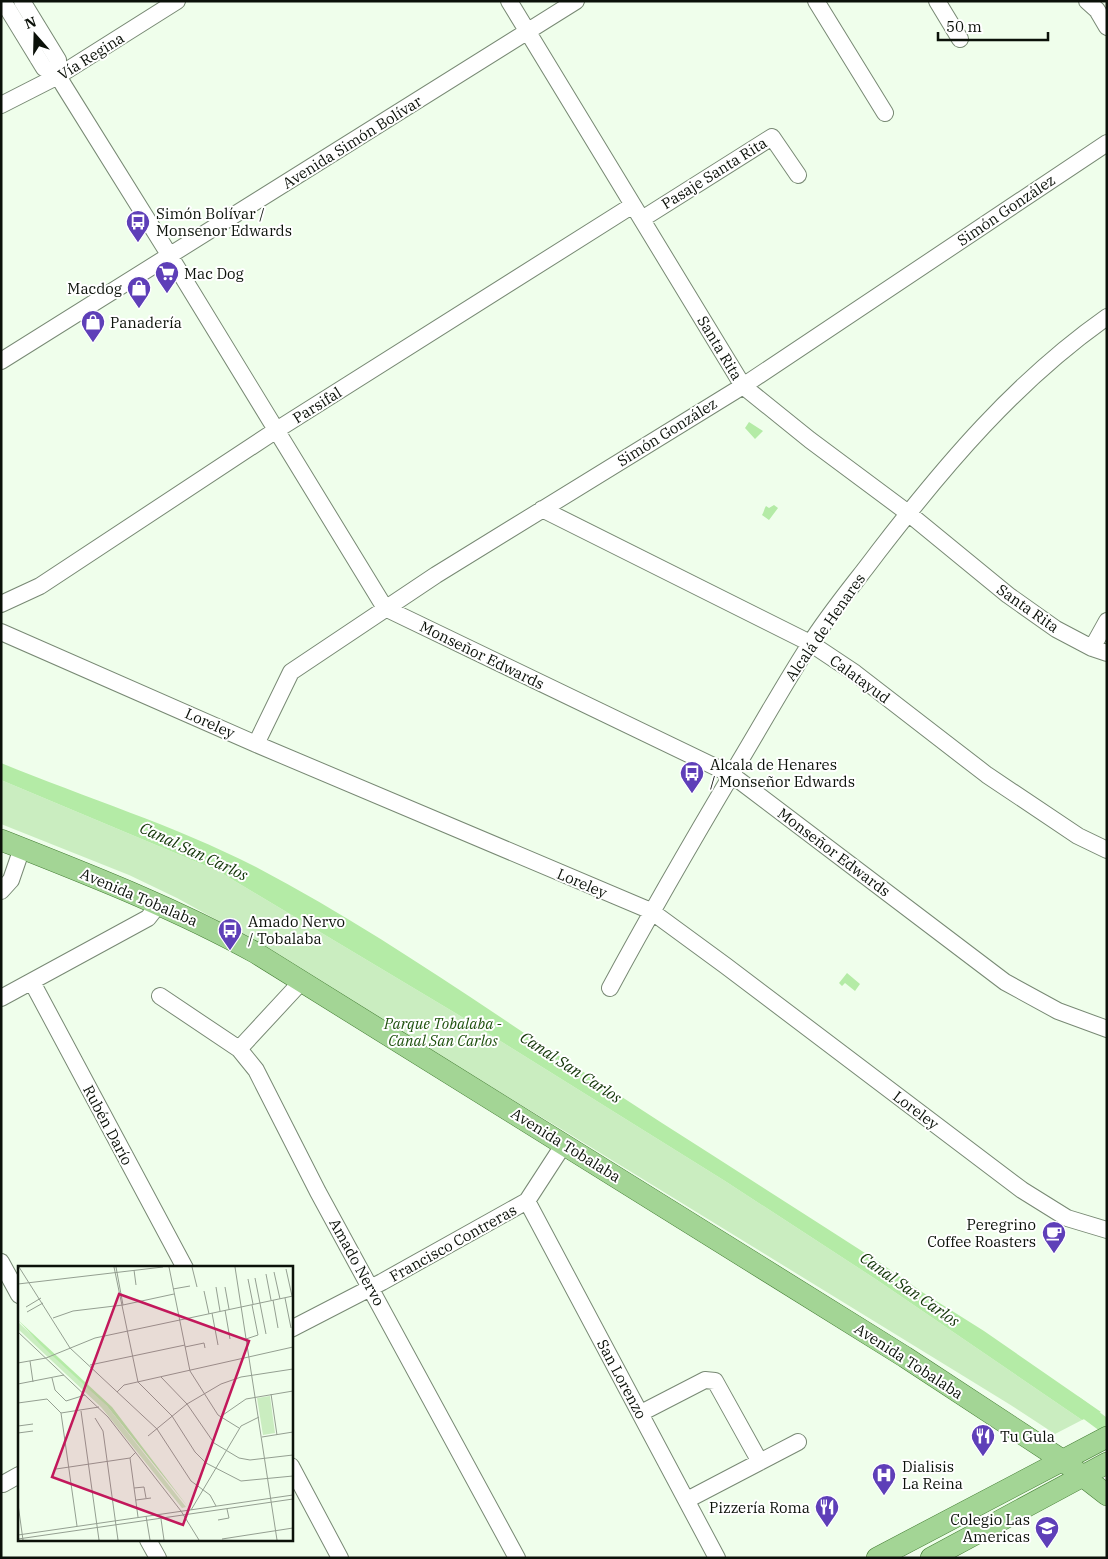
<svg xmlns="http://www.w3.org/2000/svg" width="1108" height="1559" viewBox="0 0 1108 1559" font-family="'IBM Plex Serif',serif">
<style>
.green{fill:#caedc0}
.water{fill:#b4eba6}
.lines{fill:none;stroke-linecap:round;stroke-linejoin:round}
.canal{stroke:#b4eba6;stroke-width:15}
.minor-casing{stroke:#788974;stroke-width:18}
.major-casing{stroke:#467e36;stroke-width:22}
.minor{stroke:#fff;stroke-width:16}
.major{stroke:#a3d595;stroke-width:21}
.labels{text-anchor:middle;dominant-baseline:central;stroke-width:4;stroke-linejoin:round;paint-order:stroke}
.street-label{font-size:15px;fill:#0b1109;stroke:#fff}
.poi-label{font-size:15px;fill:#0b1109;stroke:#fff;text-anchor:start}
.park-label{font-size:15px;font-style:italic;fill:#1f510e;stroke:#fff}
.water-label{font-size:16px;font-style:italic;fill:#123507;stroke:#fff}
.inset-road{fill:none;stroke:#949f91;stroke-width:1}
.view{fill:#c2185b;fill-opacity:0.15;stroke:#c2185b;stroke-width:2.5}
.inset-edge{fill:none;stroke:#0b1109;stroke-width:2.5}
</style>
<rect width="100%" height="100%" fill="#effeeb"/>
<path class="green" d="M 1,780 L 218,871 L 457,1014 L 725,1181 L 877,1280 L 1082,1420 L 1055,1434 L 1009,1404 L 571,1135 L 319,983 L 255,941 L 177,898 L 129,875 L 1,824 Z"/>
<path class="water" d="M 749,422 L 763,431 L 755,439 L 745,428 Z
M 774,505 L 778,508 L 769,520 L 762,515 C 764,512 764,509 766,506 L 769,508 Z
M 1,763 C 86,798 174,825 256,867 C 363,923 462,992 562,1058 C 667,1127 774,1194 879,1262 L 922,1292 L 984,1331 L 1101,1412 L 1082,1420 L 877,1280 L 725,1181 L 457,1014 L 218,871 L 1,780 Z
M 847,973 L 860,984 L 855,991 L 845,983 L 842,986 L 839,983 Z"/>
<g class="lines">
<path class="canal" d="M 1076,1404 L 1107,1427"/>
<g class="minor-casing">
<path id="minor" d="M 3,1 L 44,68 L 58,76
M 22,1 L 58,60 L 58,76 L 64,86 L 165,248 L 385,608 L 732,775 L 1005,982 L 1058,1011 L 1107,1029
M 509,1 L 743,386 L 810,440 L 908,513 L 1008,595 L 1056,629 L 1092,648 L 1107,653
M 816,1 L 885,113
M 937,1 L 960,39
M 1087,1 L 1097,10 L 1107,27
M 1,105 L 58,76 L 177,1
M 642,219 L 772,137 L 798,175
M 1,361 L 576,1
M 542,509 L 810,643 L 855,673 L 987,775 L 1078,836 L 1107,850
M 1,604 L 40,586 L 275,431 L 633,205
M 1,632 L 256,744 L 651,911 L 726,966 L 1022,1190 L 1067,1218 L 1107,1230
M 1092,648 L 1107,621
M 256,744 L 291,672 L 436,575 L 743,386 L 1107,143
M 1,891 L 11,880 L 22,848
M 32,982 L 185,1268
M 610,988 C 651,912 694,838 738,764 C 762,724 785,683 810,644 C 830,612 855,583 878,552 C 945,465 1016,381 1107,317
M 160,996 L 239,1049 L 256,1070 L 318,1192 L 517,1558
M 1,998 L 148,918 L 159,904
M 239,1049 L 302,981
M 527,1201 L 717,1558
M 1,1262 L 19,1295
M 291,1329 L 382,1282 L 527,1201 L 564,1144
M 641,1413 L 705,1380 L 715,1381 L 760,1462
M 291,1466 L 340,1558
M 3,1484 L 19,1475
M 687,1500 L 798,1442
M 148,1540 L 158,1558"/>
</g>
<g class="major-casing">
<path id="major" d="M 1,840 C 87,874 175,908 256,953 L 905,1357 L 1062,1460 L 1107,1495
M 877,1558 L 1107,1437
M 931,1558 L 1107,1463"/>
</g>
<use href="#minor" class="minor"/>
<use href="#major" class="major"/>
</g>
<defs>
<g id="bus-pin" transform="scale(1.25)"><path d="M0 17L-7.5 6A9.5 9.5 0 1 1 7.5 6Z" fill="#5e3fb8" stroke="#fff"/><path d="M-5-6H5V4H4V6H2V4H-2V6H-4V4H-5ZM-3.5-4V0h7V-4ZM-3.5 1.2v1.5H-2V1.2ZM2 1.2v1.5H3.5V1.2Z" fill="#fff"/></g>
<g id="supermarket-pin" transform="scale(1.25)"><path d="M0 17L-7.5 6A9.5 9.5 0 1 1 7.5 6Z" fill="#5e3fb8" stroke="#fff"/><path d="M-6-5.5h2.5l.6 2H6L4.5 2H-2.5L-4.4-4H-6ZM-1.5 3.2a1.3 1.3 0 1 0 .1 0ZM3 3.2a1.3 1.3 0 1 0 .1 0Z" fill="#fff"/></g>
<g id="shop-pin" transform="scale(1.25)"><path d="M0 17L-7.5 6A9.5 9.5 0 1 1 7.5 6Z" fill="#5e3fb8" stroke="#fff"/><path d="M-5-2.5h2.3a2.7 3.5 0 0 1 5.4 0H5L5.5 6h-11ZM-1.5-2.5h3a1.5 2.3 0 0 0-3 0Z" fill="#fff"/></g>
<g id="cafe-pin" transform="scale(1.25)"><path d="M0 17L-7.5 6A9.5 9.5 0 1 1 7.5 6Z" fill="#5e3fb8" stroke="#fff"/><path d="M-5.5-4.5H6V0H3Q3 3.5 0 3.5H-2.5Q-5.5 3.5-5.5 0ZM3-3.2v2h1.7v-2ZM-6 4.5H4V6H-6Z" fill="#fff"/></g>
<g id="restaurant-pin" transform="scale(1.25)"><path d="M0 17L-7.5 6A9.5 9.5 0 1 1 7.5 6Z" fill="#5e3fb8" stroke="#fff"/><path d="M-5-6h1v4h1v-4h1v4h1v-4h1v5L-1.5 .5V6h-2V.5L-5-1ZM5-6V6H3V1.5H1.5Q1.5-4 5-6Z" fill="#fff"/></g>
<g id="hospital-pin" transform="scale(1.25)"><path d="M0 17L-7.5 6A9.5 9.5 0 1 1 7.5 6Z" fill="#5e3fb8" stroke="#fff"/><path d="M-5-5h3v3.5h4V-5h3V5h-3V1.5h-4V5h-3Z" fill="#fff"/></g>
<g id="school-pin" transform="scale(1.25)"><path d="M0 17L-7.5 6A9.5 9.5 0 1 1 7.5 6Z" fill="#5e3fb8" stroke="#fff"/><path d="M0-5L7-2L0 1L-7-2ZM-4 1L0 2.5L4 1V4Q0 6-4 4Z" fill="#fff"/></g>
</defs>
<g fill-rule="evenodd">
<use href="#bus-pin" x="138" y="222"/>
<use href="#supermarket-pin" x="167" y="273"/>
<use href="#shop-pin" x="139" y="288"/>
<use href="#shop-pin" x="93" y="322"/>
<use href="#bus-pin" x="692" y="773"/>
<use href="#bus-pin" x="230" y="930"/>
<use href="#cafe-pin" x="1054" y="1233"/>
<use href="#restaurant-pin" x="983" y="1436"/>
<use href="#hospital-pin" x="884" y="1475"/>
<use href="#restaurant-pin" x="827" y="1507"/>
<use href="#school-pin" x="1047" y="1528"/>
</g>
<g class="labels">
<g class="street-label">
<text transform="translate(91 56) rotate(-32)">Vía Regina</text>
<text transform="translate(352 142) rotate(-32)">Avenida Simón Bolívar</text>
<text transform="translate(714 173) rotate(-32)">Pasaje Santa Rita</text>
<text transform="translate(1006 210) rotate(-34)">Simón González</text>
<text transform="translate(720 348) rotate(59)">Santa Rita</text>
<text transform="translate(317 405) rotate(-32)">Parsifal</text>
<text transform="translate(667 432) rotate(-32)">Simón González</text>
<text transform="translate(1028 608) rotate(35)">Santa Rita</text>
<text transform="translate(825 627) rotate(-55)">Alcalá de Henares</text>
<text transform="translate(482 655) rotate(26)">Monseñor Edwards</text>
<text transform="translate(860 679) rotate(36)">Calatayud</text>
<text transform="translate(210 723) rotate(24)">Loreley</text>
<text transform="translate(834 852) rotate(37)">Monseñor Edwards</text>
<text transform="translate(582 883) rotate(23)">Loreley</text>
<text transform="translate(139 897) rotate(23)">Avenida Tobalaba</text>
<text transform="translate(916 1110) rotate(37)">Loreley</text>
<text transform="translate(108 1125) rotate(62)">Rubén Darío</text>
<text transform="translate(566 1145) rotate(32)">Avenida Tobalaba</text>
<text transform="translate(453 1243) rotate(-29)">Francisco Contreras</text>
<text transform="translate(357 1262) rotate(61)">Amado Nervo</text>
<text transform="translate(909 1361) rotate(33)">Avenida Tobalaba</text>
<text transform="translate(622 1379) rotate(62)">San Lorenzo</text>
</g>
<g class="poi-label">
<text x="156" y="213">Simón Bolívar /<tspan x="156" dy="17">Monsenor Edwards</tspan></text>
<text x="184" y="273">Mac Dog</text>
<text x="122" y="288" text-anchor="end">Macdog</text>
<text x="110" y="322">Panadería</text>
<text x="710" y="764">Alcala de Henares<tspan x="710" dy="17">/ Monseñor Edwards</tspan></text>
<text x="248" y="921">Amado Nervo<tspan x="248" dy="17">/ Tobalaba</tspan></text>
<text x="1036" y="1224" text-anchor="end">Peregrino<tspan x="1036" dy="17">Coffee Roasters</tspan></text>
<text x="1000" y="1436">Tu Gula</text>
<text x="902" y="1466">Dialisis<tspan x="902" dy="17">La Reina</tspan></text>
<text x="810" y="1507" text-anchor="end">Pizzería Roma</text>
<text x="1030" y="1519" text-anchor="end">Colegio Las<tspan x="1030" dy="17">Americas</tspan></text>
</g>
<g class="park-label">
<text x="443" y="1023">Parque Tobalaba -<tspan x="443" dy="17">Canal San Carlos</tspan></text>
</g>
<g class="water-label">
<text transform="translate(194 851) rotate(25)">Canal San Carlos</text>
<text transform="translate(571 1067) rotate(33)">Canal San Carlos</text>
<text transform="translate(910 1289) rotate(35)">Canal San Carlos</text>
</g>
</g>
<g transform="translate(18 1266)">
<rect width="275" height="275" fill="#effeeb"/>
<path d="M 0,56 L 89,140 L 168,241 L 164,242 L 83,141 L 0,63 ZM 252,130 L 257,167 L 245,169 L 239,132 Z" fill="#caedc0"/>
<path d="M 0,54 L 94,141 L 170,241 L 89,140 L 23,79 Z" fill="#b4eba6"/>
<path class="inset-road" d="M 1,1 L 52,82 L 139,163 L 173,215 L 192,229 L 198,240M 96,1 L 120,116 L 154,150 L 177,186 L 188,197 L 223,215 L 275,210M 98,1 L 105,39M 151,1 L 172,105 L 200,149 L 221,162M 174,1 L 179,21M 217,1 L 259,274M 268,3 L 274,30M 116,4 L 118,19M 256,6 L 262,33M 248,8 L 253,34M 237,12 L 248,68M 230,13 L 235,38M 0,18 L 145,1M 198,21 L 202,45M 207,21 L 211,43M 155,23 L 172,20M 186,25 L 191,48M 267,32 L 273,62M 255,34 L 260,62M 8,41 L 23,32M 207,44 L 212,73M 9,46 L 25,37M 194,47 L 200,79M 35,52 L 55,45 L 105,39 L 156,28M 0,66 L 90,151 L 163,245 L 181,274M 228,73 L 240,69 L 234,39M 167,81 L 186,77 L 187,82M 12,95 L 15,116M 0,97 L 28,92 L 77,72 L 275,30M 72,99 L 167,79M 143,111 L 169,138 L 196,177 L 221,192 L 232,194 L 275,189M 34,112 L 37,124 L 48,135 L 67,129M 0,118 L 46,109M 99,126 L 106,119 L 275,81M 253,128 L 259,169M 0,137 L 29,133 L 43,147M 63,145 L 81,274M 43,147 L 59,260M 43,147 L 81,141M 202,151 L 228,133 L 275,125M 77,152 L 85,165 L 100,274M 0,160 L 15,158M 0,167 L 15,165M 130,170 L 169,138 L 203,118 L 223,111 L 275,103M 244,171 L 275,166M 112,192 L 120,251M 38,203 L 112,192 L 118,186M 116,222 L 126,221 L 128,232M 118,234 L 133,232M 0,238 L 5,274M 173,244 L 223,160 L 241,151M 128,250 L 132,274M 143,253 L 146,274M 200,254 L 211,252 L 209,243M 0,269 L 275,229M 0,273 L 275,233M 204,273 L 275,262"/>
<path class="view" d="M 101,28 L 231,75 L 165,259 L 34,211 Z"/>
<rect width="275" height="275" class="inset-edge"/>
</g>
<rect width="1108" height="1559" fill="none" stroke="#0b1109" stroke-width="5"/>
<g transform="translate(35 35) rotate(340)" stroke="#ffffff" stroke-width="4" paint-order="stroke">
<path d="M0-4L9 19L0 12L-9 19Z" fill="#0b1109"/>
<text y="-8" font-size="14" font-weight="bold" text-anchor="middle" fill="#0b1109">N</text>
</g>
<path d="M938 32v8h110v-8" fill="none" stroke="#0b1109" stroke-width="2.5"/>
<text x="946" y="32" font-size="15" fill="#0b1109" stroke="#ffffff" stroke-width="4" paint-order="stroke">50 m</text>
</svg>
